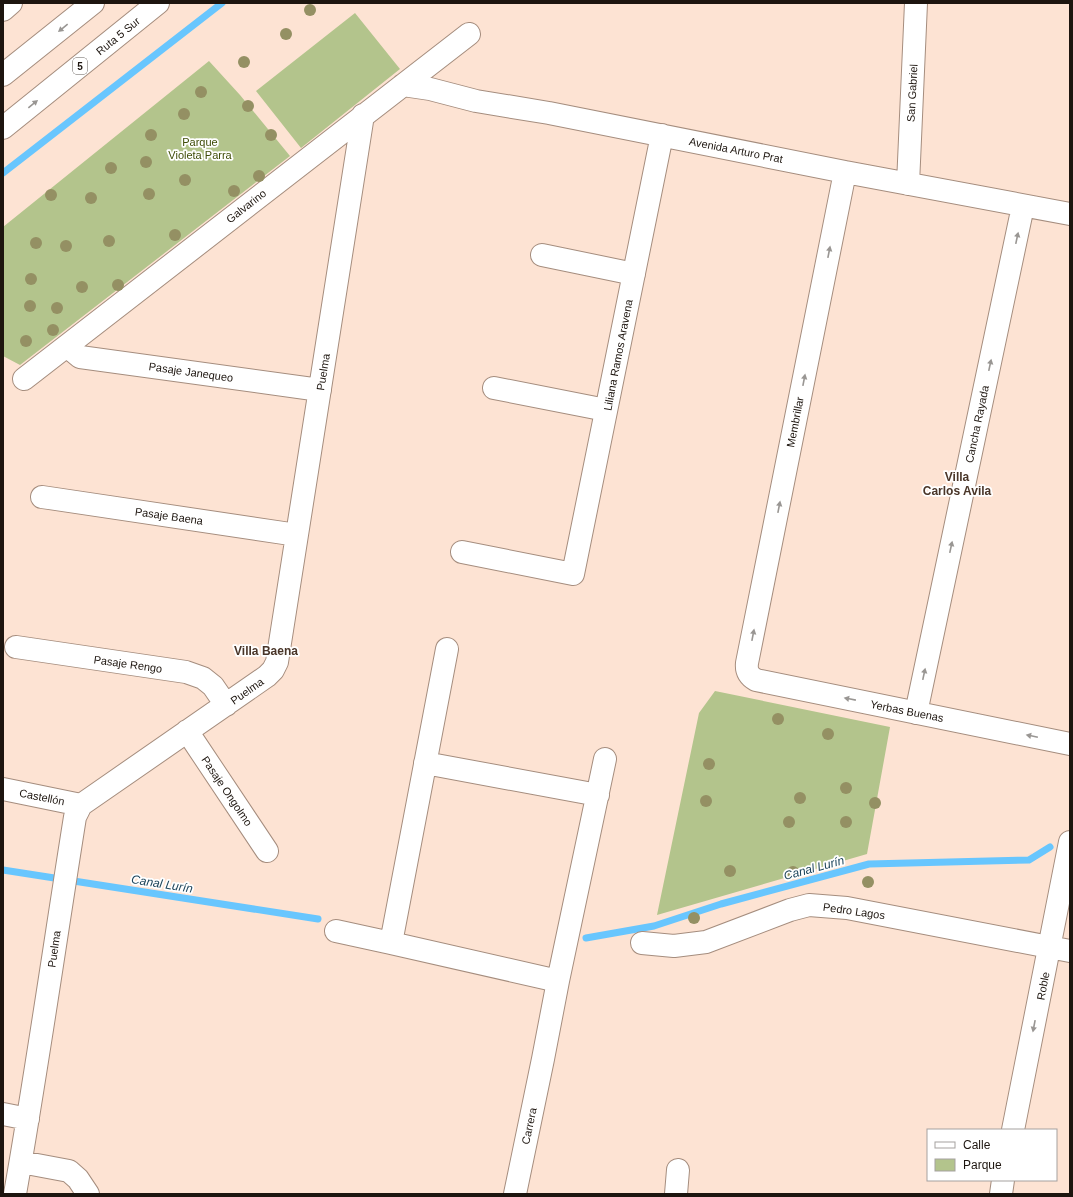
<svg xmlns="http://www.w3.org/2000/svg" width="1073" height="1197" viewBox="0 0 1073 1197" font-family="Arial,sans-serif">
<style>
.green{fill:#b3c48c}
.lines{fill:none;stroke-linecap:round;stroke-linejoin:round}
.stream{stroke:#68c6fe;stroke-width:7}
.minor-casing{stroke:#a58d7e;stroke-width:24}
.major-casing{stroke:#a58d7e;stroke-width:24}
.highway-casing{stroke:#a58d7e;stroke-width:24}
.minor{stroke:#fff;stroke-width:22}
.major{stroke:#fff;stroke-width:22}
.highway{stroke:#fff;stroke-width:22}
.tree{fill:#949063}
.oneway{fill:#999693}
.labels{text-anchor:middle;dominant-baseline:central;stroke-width:3.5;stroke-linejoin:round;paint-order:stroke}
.shield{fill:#fff;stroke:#615b57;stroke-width:1}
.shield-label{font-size:10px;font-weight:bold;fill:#1d150f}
.street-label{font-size:11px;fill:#1d150f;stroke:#fff}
.park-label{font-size:11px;fill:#3e4c07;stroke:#fff}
.neighbourhood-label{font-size:12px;font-weight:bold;fill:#493528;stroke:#fff}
.water-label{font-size:12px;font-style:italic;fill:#1c445b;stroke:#fff}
</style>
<rect width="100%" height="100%" fill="#fde3d3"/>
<path class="green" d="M 355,13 L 400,69 L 301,148 L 256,91 Z
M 209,61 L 240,95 L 290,156 L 20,365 L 3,356 L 3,227 Z
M 715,691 L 890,727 L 867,854 L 657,915 L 699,713 Z"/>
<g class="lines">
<path class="stream" d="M 3,173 L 222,3
M 3,870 L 318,919
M 586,938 L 654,926 L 721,904 L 869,864 L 1029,860 L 1050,847"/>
<g class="minor-casing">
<path id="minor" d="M 403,85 L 430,89 L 476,101 L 549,113 L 845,172 L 1070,214
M 845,172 L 747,663 C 746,672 749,676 756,680 L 1070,744
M 908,184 L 916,3
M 542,255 L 634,274
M 69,345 L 74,352 L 80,357 L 320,390
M 24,379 L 469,34
M 494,388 L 606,410
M 42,497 L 297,535
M 462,552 L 573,574 L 662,135
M 16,647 L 186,672 L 203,678 L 213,686 L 226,705
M 447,649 L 391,943 L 558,981
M 916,713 L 1023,206
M 187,731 L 267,851
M 425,763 L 598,795
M 3,789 L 81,805
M 336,931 L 391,943
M 642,943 L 674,946 L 706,942 L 790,910 L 809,905 L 847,908 L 1070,951
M 3,1114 L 28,1119
M 1013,1130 L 1070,842
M 21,1162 L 69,1171 L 78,1179 L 88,1194
M 15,1194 C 37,1069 55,942 75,817 L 81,805 L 267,676 L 273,670 L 277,662 L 363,115
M 515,1194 L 543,1059 L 558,981 L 605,759
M 676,1194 L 678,1170
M 1001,1194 L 1003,1180"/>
</g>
<g class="major-casing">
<path id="major" d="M 3,10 L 11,3"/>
</g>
<g class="highway-casing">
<path id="highway" d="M 3,75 L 93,3
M 3,128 L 158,3"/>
</g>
<use href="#minor" class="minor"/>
<use href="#major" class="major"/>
<use href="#highway" class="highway"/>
</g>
<g class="tree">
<circle cx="310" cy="10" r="6"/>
<circle cx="286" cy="34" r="6"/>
<circle cx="244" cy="62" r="6"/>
<circle cx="201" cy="92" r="6"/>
<circle cx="248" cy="106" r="6"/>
<circle cx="184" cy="114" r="6"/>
<circle cx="151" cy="135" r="6"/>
<circle cx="271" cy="135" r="6"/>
<circle cx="146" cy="162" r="6"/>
<circle cx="111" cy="168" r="6"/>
<circle cx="259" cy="176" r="6"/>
<circle cx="185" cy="180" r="6"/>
<circle cx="234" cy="191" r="6"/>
<circle cx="149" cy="194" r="6"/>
<circle cx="51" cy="195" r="6"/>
<circle cx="91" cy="198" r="6"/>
<circle cx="175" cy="235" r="6"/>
<circle cx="109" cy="241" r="6"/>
<circle cx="36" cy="243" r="6"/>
<circle cx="66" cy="246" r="6"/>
<circle cx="31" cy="279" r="6"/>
<circle cx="118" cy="285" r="6"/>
<circle cx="82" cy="287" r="6"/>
<circle cx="30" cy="306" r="6"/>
<circle cx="57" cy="308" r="6"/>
<circle cx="53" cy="330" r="6"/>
<circle cx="26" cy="341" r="6"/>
<circle cx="778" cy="719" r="6"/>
<circle cx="828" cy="734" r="6"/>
<circle cx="709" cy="764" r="6"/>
<circle cx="846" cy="788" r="6"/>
<circle cx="800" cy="798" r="6"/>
<circle cx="706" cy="801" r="6"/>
<circle cx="875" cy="803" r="6"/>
<circle cx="789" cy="822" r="6"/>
<circle cx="846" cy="822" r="6"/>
<circle cx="730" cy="871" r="6"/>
<circle cx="793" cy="872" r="6"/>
<circle cx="868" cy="882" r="6"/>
<circle cx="694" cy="918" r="6"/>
</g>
<defs><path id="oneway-solid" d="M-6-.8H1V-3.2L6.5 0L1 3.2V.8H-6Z"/></defs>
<g class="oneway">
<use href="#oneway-solid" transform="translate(63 28) rotate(141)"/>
<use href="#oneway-solid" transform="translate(33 104) rotate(-39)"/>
<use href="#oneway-solid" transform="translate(1017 238) rotate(-78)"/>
<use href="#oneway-solid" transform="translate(829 252) rotate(-79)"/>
<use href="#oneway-solid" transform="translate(990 365) rotate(-78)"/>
<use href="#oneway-solid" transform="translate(804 380) rotate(-79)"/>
<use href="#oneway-solid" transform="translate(779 507) rotate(-79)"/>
<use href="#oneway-solid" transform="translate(951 547) rotate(-78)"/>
<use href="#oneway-solid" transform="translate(753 635) rotate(-79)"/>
<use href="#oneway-solid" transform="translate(924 674) rotate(-78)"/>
<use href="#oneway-solid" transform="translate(850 699) rotate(-169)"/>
<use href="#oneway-solid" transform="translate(1032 736) rotate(-168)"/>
<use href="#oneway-solid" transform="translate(1034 1026) rotate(101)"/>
</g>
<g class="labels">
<rect class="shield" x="73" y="58" width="14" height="16" rx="3"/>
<g class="shield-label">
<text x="80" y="66">5</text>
</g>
<g class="street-label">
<text transform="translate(118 36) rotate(-39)">Ruta 5 Sur</text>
<text transform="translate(912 93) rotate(-87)">San Gabriel</text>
<text transform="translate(736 150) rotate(11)">Avenida Arturo Prat</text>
<text transform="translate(246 206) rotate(-38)">Galvarino</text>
<text transform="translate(618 355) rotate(-79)">Liliana Ramos Aravena</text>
<text transform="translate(191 372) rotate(8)">Pasaje Janequeo</text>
<text transform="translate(323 372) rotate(-81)">Puelma</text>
<text transform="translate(795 422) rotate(-79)">Membrillar</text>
<text transform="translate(977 424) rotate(-78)">Cancha Rayada</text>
<text transform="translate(169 516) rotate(8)">Pasaje Baena</text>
<text transform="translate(128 664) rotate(8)">Pasaje Rengo</text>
<text transform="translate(247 691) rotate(-35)">Puelma</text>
<text transform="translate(907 711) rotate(11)">Yerbas Buenas</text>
<text transform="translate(227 791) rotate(56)">Pasaje Ongolmo</text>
<text transform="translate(42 797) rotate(11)">Castellón</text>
<text transform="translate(854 911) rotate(8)">Pedro Lagos</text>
<text transform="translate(54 949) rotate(-82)">Puelma</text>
<text transform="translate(1043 986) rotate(-79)">Roble</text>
<text transform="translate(529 1126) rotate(-78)">Carrera</text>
</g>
<g class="park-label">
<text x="200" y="142">Parque<tspan x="200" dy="13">Violeta Parra</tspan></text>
</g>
<g class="neighbourhood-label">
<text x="957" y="477">Villa<tspan x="957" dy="14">Carlos Avila</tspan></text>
<text x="266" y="651">Villa Baena</text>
</g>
<g class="water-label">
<text transform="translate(814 868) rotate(-15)">Canal Lurín</text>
<text transform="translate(162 884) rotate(9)">Canal Lurín</text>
</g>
</g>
<rect width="1073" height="1197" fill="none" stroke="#1d150f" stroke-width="8"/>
<rect x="927" y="1129" width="130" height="52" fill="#ffffff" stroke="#a5a19f"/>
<rect x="935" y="1142" width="20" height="6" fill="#ffffff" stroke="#a5a19f"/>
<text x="963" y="1149" font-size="12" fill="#1d150f">Calle</text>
<rect x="935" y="1159" width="20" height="12" fill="#b3c48c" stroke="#a5a19f"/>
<text x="963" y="1169" font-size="12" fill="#1d150f">Parque</text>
</svg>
